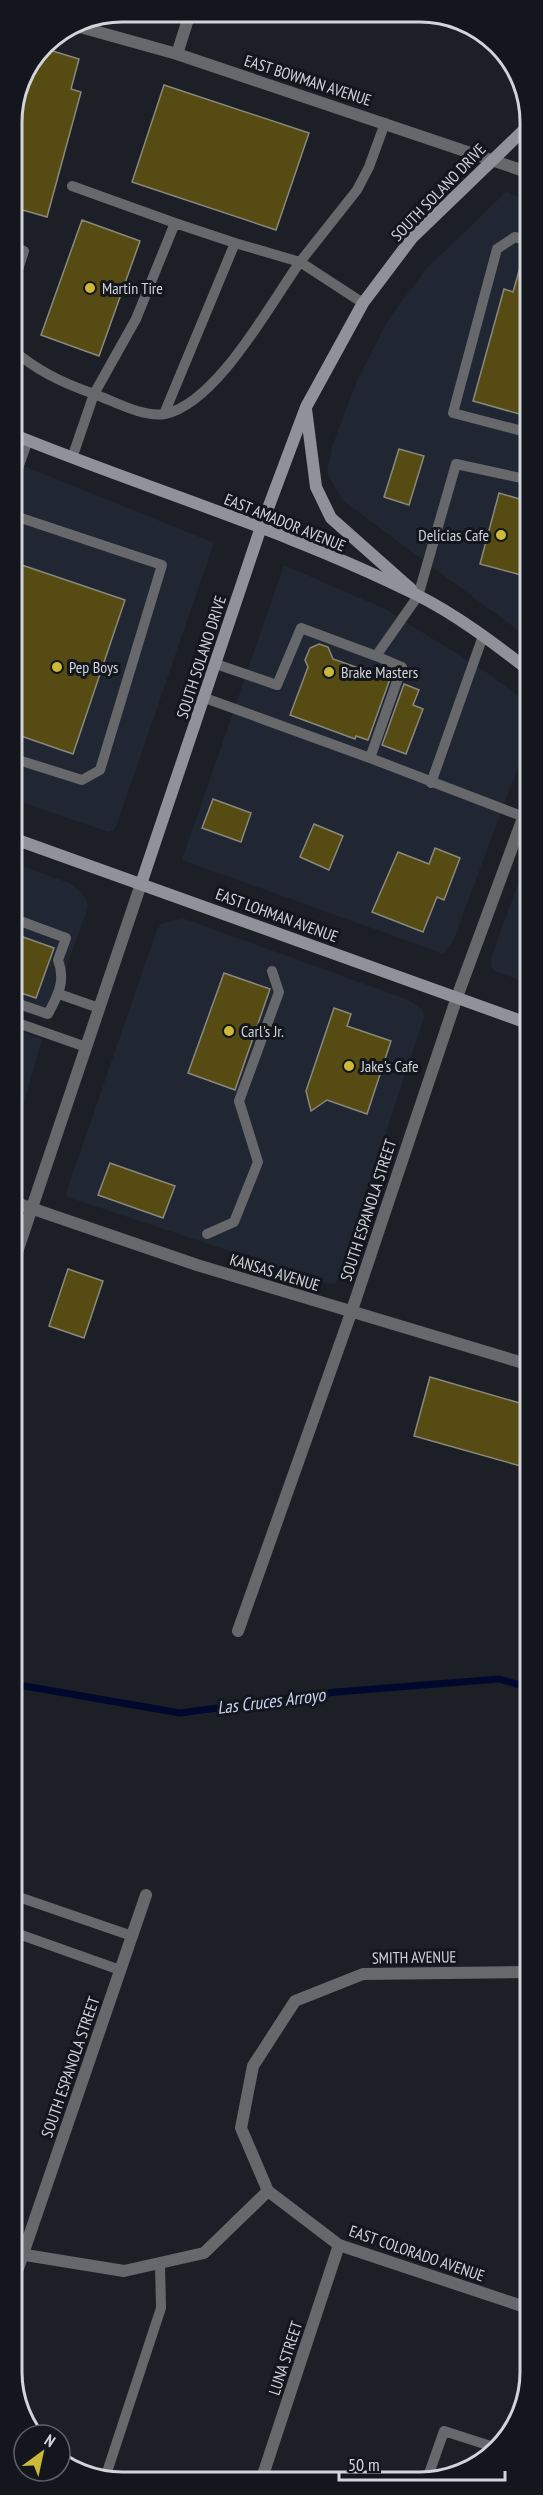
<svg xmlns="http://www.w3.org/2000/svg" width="543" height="2495" viewBox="0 0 543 2495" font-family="'PT Sans Narrow',sans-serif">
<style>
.built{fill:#212732}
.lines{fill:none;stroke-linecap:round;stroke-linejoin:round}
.stream{stroke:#01082d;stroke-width:7}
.building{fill:#564c13;stroke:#89887f;stroke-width:1.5}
.service{stroke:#66686c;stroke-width:10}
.minor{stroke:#66686c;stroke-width:12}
.tertiary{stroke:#66686c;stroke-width:12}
.secondary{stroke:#8f9298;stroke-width:12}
.poi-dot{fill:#ceb837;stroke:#13161c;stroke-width:2}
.labels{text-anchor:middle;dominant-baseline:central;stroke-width:6;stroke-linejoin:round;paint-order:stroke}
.street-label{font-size:16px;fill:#d1d4d8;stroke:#13161c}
.poi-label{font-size:16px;fill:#d1d4d8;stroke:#13161c;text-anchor:start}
.water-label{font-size:18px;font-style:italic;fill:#c7d5f1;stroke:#13161c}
.rim{fill:none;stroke:#d1d4d8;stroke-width:3}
</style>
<rect width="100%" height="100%" fill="#1c1f25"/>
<path class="built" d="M 506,192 L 530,201 L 530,639 L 342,500 L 327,473 L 332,447 L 356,383 L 388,320 L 427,268 Z
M 12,461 L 214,543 L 117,824 L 114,830 L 109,832 L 12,799 Z
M 284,565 L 385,609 L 486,672 L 530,705 L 530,735 L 455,936 L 446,952 L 441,953 L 182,860 Z
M 530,851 L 530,984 L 495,971 L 491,966 L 491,958 Z
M 12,862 L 69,883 L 81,892 L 86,899 L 88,907 L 47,1020 L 12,1008 Z
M 182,918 L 406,999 L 423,1010 L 424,1017 L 336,1283 L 329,1284 L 67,1197 L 66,1193 L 157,930 L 161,924 Z
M 12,1029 L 42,1039 L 13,1140 Z"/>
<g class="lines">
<path class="stream" d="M 13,1684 L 180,1713 L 336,1692 L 499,1679 L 531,1688"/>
</g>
<path class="building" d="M 43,48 L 79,59 L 71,89 L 81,92 L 47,217 L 12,207 L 12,115 Z
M 164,85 L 309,133 L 276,230 L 132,182 Z
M 82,220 L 140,241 L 99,356 L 41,335 Z
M 525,250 L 530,251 L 530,417 L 473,401 L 504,289 L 513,292 Z
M 399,449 L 424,456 L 409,505 L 384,497 Z
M 499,493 L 530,502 L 530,558 L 525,576 L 480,564 Z
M 16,563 L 125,600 L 73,754 L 12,733 L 12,574 Z
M 319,644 L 328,647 L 333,659 L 390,679 L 368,740 L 356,736 L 355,739 L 290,715 L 308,667 L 305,660 L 310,648 Z
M 404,684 L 419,690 L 413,705 L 423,709 L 406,754 L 382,745 Z
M 213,799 L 251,813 L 241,842 L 202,828 Z
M 314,824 L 343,836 L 329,870 L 300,857 Z
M 435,848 L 460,858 L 444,900 L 437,897 L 423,932 L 372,912 L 398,852 L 429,864 Z
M 12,933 L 54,948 L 36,998 L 12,990 Z
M 224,973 L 270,989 L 235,1090 L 188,1073 Z
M 334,1008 L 351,1014 L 347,1026 L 391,1041 L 367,1114 L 327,1100 L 311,1111 L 306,1091 Z
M 110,1163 L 175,1186 L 163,1218 L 98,1195 Z
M 68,1269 L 103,1281 L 84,1338 L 49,1326 Z
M 430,1377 L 530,1406 L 531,1469 L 414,1436 Z"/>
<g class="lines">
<path class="service" d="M 72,186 L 175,223
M 530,242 L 515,237 L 497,249 L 453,413 L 530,433
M 12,247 L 24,251 L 12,288
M 363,303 L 300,262 L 357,190 L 369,167 L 385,123
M 12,349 C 37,371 63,383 94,394 L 72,458
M 164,414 L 235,243 L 175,223 L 136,319 L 94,394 C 114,401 143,418 165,414 C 217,403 270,304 300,262 L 235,243
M 12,485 L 28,440
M 12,515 L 162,565 L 100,770 L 82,780 L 12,758
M 216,664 L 277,685 L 301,628 L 376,656 L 418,596 L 456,464 L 530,480
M 205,698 L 370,758 L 524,817
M 370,758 L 402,667 L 376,656
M 431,783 L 483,636
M 12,918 L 66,938 L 58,960 C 66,981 58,995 48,1014 L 22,1005
M 59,994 L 99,1008
M 12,1021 L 86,1047
M 207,1234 L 234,1222 L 258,1162 L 239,1101 L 279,992 L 272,971
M 13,1895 L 132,1936
M 13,1932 L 120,1970
M 104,2481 L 161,2308 L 160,2263
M 426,2482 L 444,2431 L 500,2449"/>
<path class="minor" d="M 73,25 L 177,54 L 530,173
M 177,54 L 190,13
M 13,1202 L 197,1265 L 530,1365
M 238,1631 L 351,1313 L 457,997 L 530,799
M 268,2191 L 241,2128 L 253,2066 L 295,2001 L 363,1974 L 531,1972
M 13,2253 L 124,2271 L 204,2253 L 268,2191 L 339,2245 L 531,2309
M 13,2283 L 146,1895
M 261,2481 L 339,2245"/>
<path class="tertiary" d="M 13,1264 L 141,884"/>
<path class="secondary" d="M 306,409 L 316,487 L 331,518 L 411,589
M 12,434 C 147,489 287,530 417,595 C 457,615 495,644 530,671
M 12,838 L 530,1024
M 141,884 L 261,527 L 306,407 L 363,303 L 412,238 L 530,124"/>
</g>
<g class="poi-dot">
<circle cx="90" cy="288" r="6"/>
<circle cx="501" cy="535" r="6"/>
<circle cx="57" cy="667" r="6"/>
<circle cx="329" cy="672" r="6"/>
<circle cx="229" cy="1031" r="6"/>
<circle cx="349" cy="1066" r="6"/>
</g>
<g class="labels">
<g class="street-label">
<text transform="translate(308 80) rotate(18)">EAST BOWMAN AVENUE</text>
<text transform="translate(438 192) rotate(-46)">SOUTH SOLANO DRIVE</text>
<text transform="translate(285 522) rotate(22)">EAST AMADOR AVENUE</text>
<text transform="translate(201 657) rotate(-72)">SOUTH SOLANO DRIVE</text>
<text transform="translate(277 915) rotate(20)">EAST LOHMAN AVENUE</text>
<text transform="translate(368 1210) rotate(-72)">SOUTH ESPANOLA STREET</text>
<text transform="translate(275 1272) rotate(17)">KANSAS AVENUE</text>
<text transform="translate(414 1957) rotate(-1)">SMITH AVENUE</text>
<text transform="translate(70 2067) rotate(-71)">SOUTH ESPANOLA STREET</text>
<text transform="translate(417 2253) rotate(19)">EAST COLORADO AVENUE</text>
<text transform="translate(285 2358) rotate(-72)">LUNA STREET</text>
</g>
<g class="poi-label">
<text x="102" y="288">Martin Tire</text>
<text x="489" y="535" text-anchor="end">Delicias Cafe</text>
<text x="69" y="667">Pep Boys</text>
<text x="341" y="672">Brake Masters</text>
<text x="241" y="1031">Carl's Jr.</text>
<text x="361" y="1066">Jake's Cafe</text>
</g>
<g class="water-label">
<text transform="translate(271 1701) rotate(-7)">Las Cruces Arroyo</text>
</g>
</g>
<path d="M0 0H543V2495H0ZM122 22H420A100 100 0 0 1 520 122V2372A100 100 0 0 1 420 2472H122A100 100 0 0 1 22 2372V122A100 100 0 0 1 122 22Z" fill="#13161c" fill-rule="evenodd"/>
<path class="rim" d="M122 22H420A100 100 0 0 1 520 122V2372A100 100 0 0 1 420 2472H122A100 100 0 0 1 22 2372V122A100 100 0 0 1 122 22Z"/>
<g transform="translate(42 2453) rotate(33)"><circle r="28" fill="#13161c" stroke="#5f6267" stroke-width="1.5"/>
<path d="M0-4.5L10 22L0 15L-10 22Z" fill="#ceb837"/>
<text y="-9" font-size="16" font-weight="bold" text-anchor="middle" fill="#d1d4d8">N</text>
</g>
<path d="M339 2471v9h166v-9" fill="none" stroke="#d1d4d8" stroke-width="3"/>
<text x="348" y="2471" font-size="18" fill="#d1d4d8" stroke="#13161c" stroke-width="4.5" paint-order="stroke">50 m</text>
</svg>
